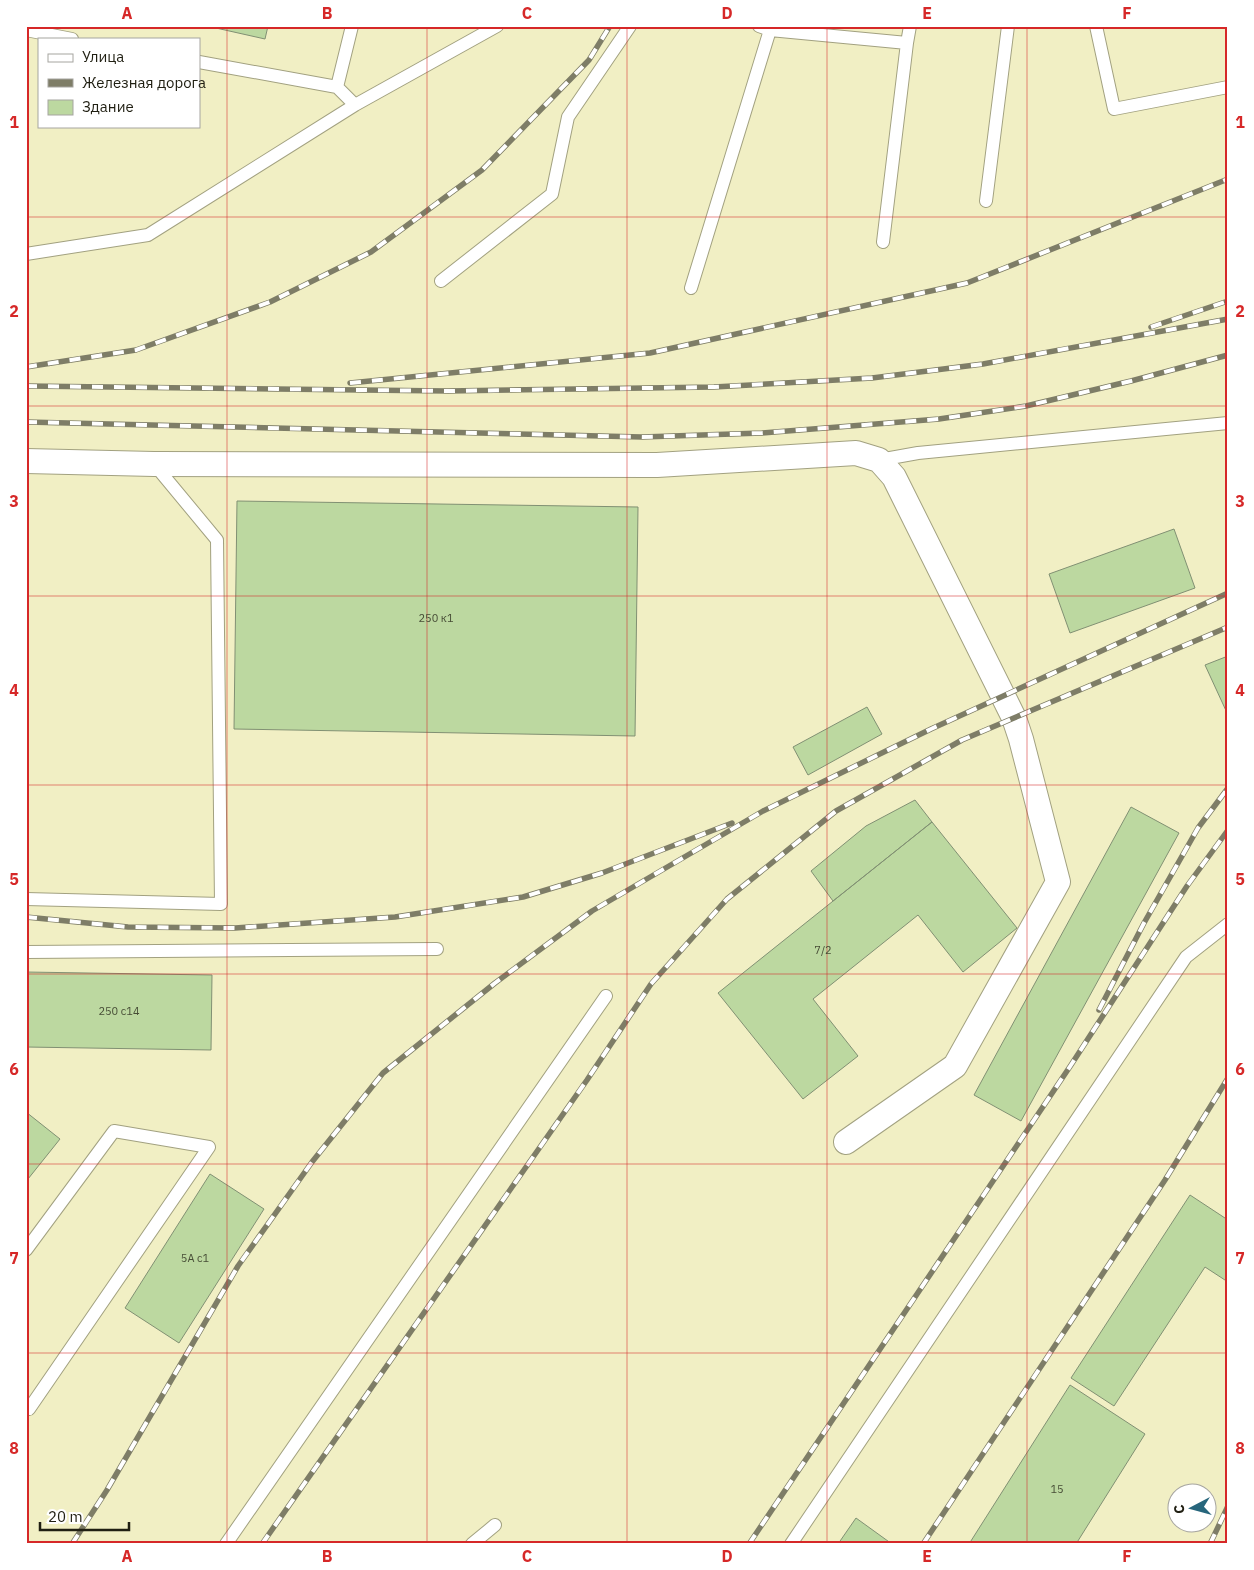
<svg xmlns="http://www.w3.org/2000/svg" width="1254" height="1570" viewBox="0 0 1254 1570" font-family="'IBM Plex Sans',sans-serif">
<style>
.built{fill:#f1efc4;fill-rule:evenodd}
.building{fill:#bcd8a0;stroke:#819073}
.lines{fill:none;stroke-linecap:round;stroke-linejoin:round}
.lane-casing{stroke:#a2a180;stroke-width:14}
.street-casing{stroke:#a2a180;stroke-width:26}
.lane{stroke:#fff;stroke-width:12}
.street{stroke:#fff;stroke-width:24}
.rail-casing{stroke:#7e7d67;stroke-width:5.5}
.rail{stroke:#fff;stroke-width:4;stroke-dasharray:11;stroke-linecap:butt}
.grid{fill:none;stroke:#d62828;stroke-width:1;stroke-opacity:0.55}
.labels{text-anchor:middle;dominant-baseline:central;stroke-width:4;stroke-linejoin:round;paint-order:stroke}
.number-label{font-size:11px;fill:#474d36}
.neatline{fill:none;stroke:#d62828;stroke-width:2}
.grid-label{font-size:16px;text-anchor:middle;font-weight:bold;fill:#d62828}
</style>
<rect width="100%" height="100%" fill="#faf8d5"/>
<path class="built" d="M 26,26 L 1228,26 L 1228,1544 L 26,1544 ZM 39,39 L 199,39 L 199,126 L 39,126 ZM 1176,1492 L 1206,1492 L 1206,1522 L 1176,1522 Z"/>
<path class="building" d="M 207,26 L 268,26 L 265,39 Z
M 237,501 L 638,507 L 635,736 L 234,729 Z
M 1174,529 L 1195,588 L 1070,633 L 1049,574 Z
M 1228,656 L 1228,715 L 1205,665 Z
M 867,707 L 882,734 L 808,775 L 793,747 Z
M 915,800 L 932,822 L 833,901 L 811,871 L 866,826 Z
M 1131,807 L 1179,833 L 1021,1121 L 974,1095 Z
M 932,822 L 1017,928 L 963,972 L 918,915 L 813,999 L 858,1056 L 803,1099 L 718,993 Z
M 26,972 L 212,975 L 211,1050 L 26,1047 Z
M 26,1112 L 60,1139 L 28,1179 L 26,1178 Z
M 210,1174 L 264,1209 L 179,1343 L 125,1308 Z
M 1190,1195 L 1228,1220 L 1228,1282 L 1205,1267 L 1114,1406 L 1071,1378 Z
M 1070,1385 L 1145,1434 L 1076,1544 L 969,1544 Z
M 856,1518 L 892,1544 L 838,1544 Z"/>
<g class="lines">
<g class="lane-casing">
<path id="lane" d="M 759,26 L 770,30 L 907,43
M 1096,26 L 1114,109 L 1228,87
M 26,30 L 72,39
M 199,62 L 337,87
M 355,105 L 497,26
M 986,201 L 1008,26
M 883,242 L 907,43 L 910,26
M 26,254 L 148,235 L 355,105 L 337,87 L 352,26
M 441,281 L 552,194 L 568,117 L 630,26
M 691,288 L 770,30
M 879,460 L 918,453 L 1228,423
M 26,899 L 221,904 L 217,540 L 154,464
M 26,952 L 437,949
M 26,1250 L 114,1131 L 209,1147 L 29,1409 L 26,1408
M 226,1544 L 606,996
M 472,1544 L 495,1525
M 791,1544 L 1186,957 L 1228,924"/>
</g>
<g class="street-casing">
<path id="street" d="M 26,461 L 154,464 L 657,465 L 856,453 L 879,460 L 894,477 L 1014,718 L 1021,739 L 1058,882 L 955,1066 L 846,1142"/>
</g>
<use href="#lane" class="lane"/>
<use href="#street" class="street"/>
<g class="rail-casing">
<path id="rail" d="M 1151,327 L 1228,301
M 26,367 L 136,350 L 270,302 L 371,252 L 482,170 L 589,60 L 610,26
M 350,383 L 650,353 L 967,283 L 1228,179
M 26,386 L 448,391 L 714,387 L 872,378 L 983,364 L 1228,319
M 26,422 L 642,437 L 762,433 L 939,419 L 1026,406 L 1131,381 L 1228,355
M 26,917 L 128,927 L 235,928 L 395,917 L 523,897 L 602,873 L 732,823
M 1099,1010 L 1144,923 L 1198,828 L 1228,788
M 72,1544 L 107,1490 L 238,1266 L 312,1162 L 383,1073 L 495,983 L 592,911 L 763,811 L 931,729 L 1228,593
M 262,1544 L 587,1080 L 651,984 L 727,899 L 836,811 L 962,740 L 1228,627
M 749,1544 L 1071,1065 L 1187,886 L 1228,830
M 923,1544 L 1165,1180 L 1228,1078
M 1210,1544 L 1228,1506"/>
</g>
<use href="#rail" class="rail"/>
</g>
<path class="grid" d="M 227,26 L 227,1544M 427,26 L 427,1544M 627,26 L 627,1544M 827,26 L 827,1544M 1027,26 L 1027,1544M 26,217 L 1228,217M 26,406 L 1228,406M 26,596 L 1228,596M 26,785 L 1228,785M 26,974 L 1228,974M 26,1164 L 1228,1164M 26,1353 L 1228,1353"/>
<g class="labels">
<g class="number-label">
<text x="436" y="618">250 к1</text>
<text x="823" y="950">7/2</text>
<text x="119" y="1011">250 с14</text>
<text x="195" y="1258">5А с1</text>
<text x="1057" y="1489">15</text>
</g>
</g>
<rect width="1254" height="1570" fill="none" stroke="#ffffff" stroke-width="55"/>
<rect x="38" y="38" width="162" height="90" fill="#ffffff" stroke="#a6a5a0"/>
<rect x="48" y="54" width="25" height="8" fill="#ffffff" stroke="#a6a5a0"/>
<text x="82" y="62" font-size="15" fill="#201f12">Улица</text>
<rect x="48" y="79" width="25" height="8" fill="#7e7d67" stroke="#a6a5a0"/>
<text x="82" y="88" font-size="15" fill="#201f12">Железная дорога</text>
<rect x="48" y="100" width="25" height="15" fill="#bcd8a0" stroke="#a6a5a0"/>
<text x="82" y="112" font-size="15" fill="#201f12">Здание</text>
<g transform="translate(1192 1508) rotate(264)"><circle r="24" fill="#ffffff" stroke="#a6a5a0"/>
<path d="M0-4L9 19L0 12L-9 19Z" fill="#27667c"/>
<text y="-8" font-size="14" font-weight="bold" text-anchor="middle" fill="#201f12">С</text>
</g>
<path d="M40 1522v8h89v-8" fill="none" stroke="#201f12" stroke-width="2.5"/>
<text x="48" y="1522" font-size="15" fill="#201f12" stroke="#ffffff" stroke-width="4" paint-order="stroke">20 m</text>
<rect x="28" y="28" width="1198" height="1514" class="neatline"/>
<g class="grid-label">
<text x="127" y="19">A</text>
<text x="327" y="19">B</text>
<text x="527" y="19">C</text>
<text x="727" y="19">D</text>
<text x="927" y="19">E</text>
<text x="1127" y="19">F</text>
<text x="14" y="128">1</text>
<text x="1240" y="128">1</text>
<text x="14" y="317">2</text>
<text x="1240" y="317">2</text>
<text x="14" y="507">3</text>
<text x="1240" y="507">3</text>
<text x="14" y="696">4</text>
<text x="1240" y="696">4</text>
<text x="14" y="885">5</text>
<text x="1240" y="885">5</text>
<text x="14" y="1075">6</text>
<text x="1240" y="1075">6</text>
<text x="14" y="1264">7</text>
<text x="1240" y="1264">7</text>
<text x="14" y="1454">8</text>
<text x="1240" y="1454">8</text>
<text x="127" y="1562">A</text>
<text x="327" y="1562">B</text>
<text x="527" y="1562">C</text>
<text x="727" y="1562">D</text>
<text x="927" y="1562">E</text>
<text x="1127" y="1562">F</text>
</g>
</svg>
